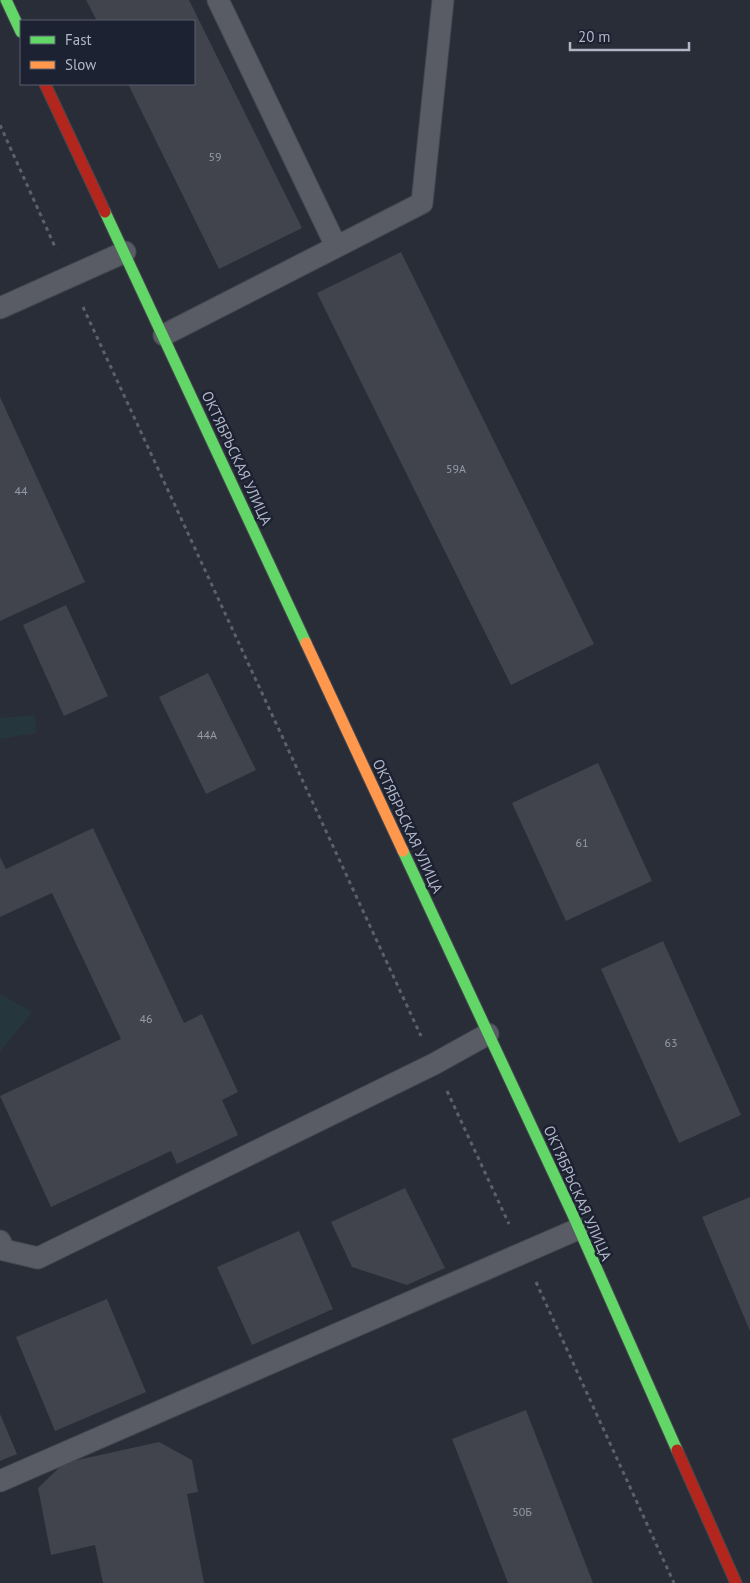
<svg xmlns="http://www.w3.org/2000/svg" width="750" height="1583" viewBox="0 0 750 1583" font-family="'PT Sans',sans-serif">
<style>
.green{fill:#26363d}
.building{fill:#41444c}
.lines{fill:none;stroke-linecap:round;stroke-linejoin:round}
.lane-casing{stroke:#454850;stroke-width:23}
.fast-casing{stroke:#454850;stroke-width:13}
.slow-casing{stroke:#454850;stroke-width:13}
.jam-casing{stroke:#454850;stroke-width:13}
.path{stroke:#5c6069;stroke-width:3;stroke-dasharray:4 4;stroke-linecap:butt}
.lane{stroke:#595c65;stroke-width:21}
.fast{stroke:#63d668;stroke-width:11}
.slow{stroke:#ff974d;stroke-width:11}
.jam{stroke:#b3261e;stroke-width:11}
.labels{text-anchor:middle;dominant-baseline:central;stroke-width:5;stroke-linejoin:round;paint-order:stroke}
.number-label{font-size:12px;fill:#969aa9}
.street-label{font-size:15px;fill:#b2b7c8;stroke:#1c2232}
</style>
<rect width="100%" height="100%" fill="#292d37"/>
<path class="green" d="M 35,715 L 36,733 L 0,739 L 0,718 Z
M 0,994 L 32,1012 L 0,1052 Z"/>
<path class="building" d="M 86,0 L 189,0 L 302,228 L 219,269 L 128,84 L 194,84 L 194,21 L 97,21 Z
M 401,252 L 594,644 L 511,685 L 317,293 Z
M 0,397 L 85,582 L 0,621 Z
M 66,605 L 108,696 L 64,716 L 23,625 Z
M 208,673 L 256,770 L 206,794 L 159,697 Z
M 598,763 L 652,881 L 566,921 L 512,803 Z
M 93,828 L 184,1023 L 202,1014 L 238,1092 L 222,1100 L 238,1135 L 177,1164 L 171,1151 L 51,1207 L 0,1096 L 121,1039 L 52,893 L 0,917 L 0,857 L 6,869 Z
M 663,941 L 741,1115 L 679,1143 L 601,969 Z
M 405,1188 L 445,1268 L 407,1285 L 352,1267 L 331,1222 Z
M 750,1197 L 750,1331 L 702,1217 Z
M 299,1231 L 333,1309 L 252,1345 L 217,1267 Z
M 107,1299 L 146,1392 L 55,1431 L 16,1337 Z
M 526,1410 L 593,1583 L 508,1583 L 452,1439 Z
M 0,1414 L 17,1454 L 0,1461 Z
M 159,1442 L 192,1460 L 198,1492 L 187,1494 L 204,1583 L 103,1583 L 95,1545 L 51,1555 L 38,1488 L 64,1463 Z"/>
<g class="lines">
<g class="lane-casing">
<path id="lane" d="M 218,0 L 336,246
M 0,308 L 125,252
M 164,335 L 422,203 L 443,0
M 0,1241 L 4,1250 L 38,1258 L 434,1064 L 488,1034
M 0,1481 L 578,1229"/>
</g>
<g class="fast-casing">
<path id="fast" d="M 6,0 L 21,32
M 105,212 L 306,643
M 403,851 L 572,1213 L 677,1450"/>
</g>
<g class="slow-casing">
<path id="slow" d="M 306,643 L 403,851"/>
</g>
<g class="jam-casing">
<path id="jam" d="M 45,84 L 105,212
M 677,1450 L 736,1583"/>
</g>
<path class="path" d="M 0,125 L 56,249
M 83,307 L 421,1036
M 447,1091 L 509,1224
M 536,1282 L 674,1583"/>
<use href="#lane" class="lane"/>
<use href="#fast" class="fast"/>
<use href="#slow" class="slow"/>
<use href="#jam" class="jam"/>
</g>
<g class="labels">
<g class="number-label">
<text x="215" y="156">59</text>
<text x="456" y="468">59А</text>
<text x="21" y="490">44</text>
<text x="207" y="734">44А</text>
<text x="582" y="842">61</text>
<text x="146" y="1018">46</text>
<text x="671" y="1042">63</text>
<text x="522" y="1511">50Б</text>
</g>
<g class="street-label">
<text transform="translate(237 458) rotate(65)">ОКТЯБРЬСКАЯ УЛИЦА</text>
<text transform="translate(408 826) rotate(65)">ОКТЯБРЬСКАЯ УЛИЦА</text>
<text transform="translate(578 1193) rotate(66)">ОКТЯБРЬСКАЯ УЛИЦА</text>
</g>
</g>
<rect x="20" y="20" width="175" height="65" fill="#1c2232" stroke="#585e6e"/>
<rect x="30" y="36" width="25" height="8" fill="#63d668" stroke="#585e6e"/>
<text x="65" y="45" font-size="15" fill="#b2b7c8">Fast</text>
<rect x="30" y="61" width="25" height="8" fill="#ff974d" stroke="#585e6e"/>
<text x="65" y="70" font-size="15" fill="#b2b7c8">Slow</text>
<path d="M570 42v8h119v-8" fill="none" stroke="#b2b7c8" stroke-width="2.5"/>
<text x="578" y="42" font-size="15" fill="#b2b7c8" stroke="#1c2232" stroke-width="4" paint-order="stroke">20 m</text>
</svg>
